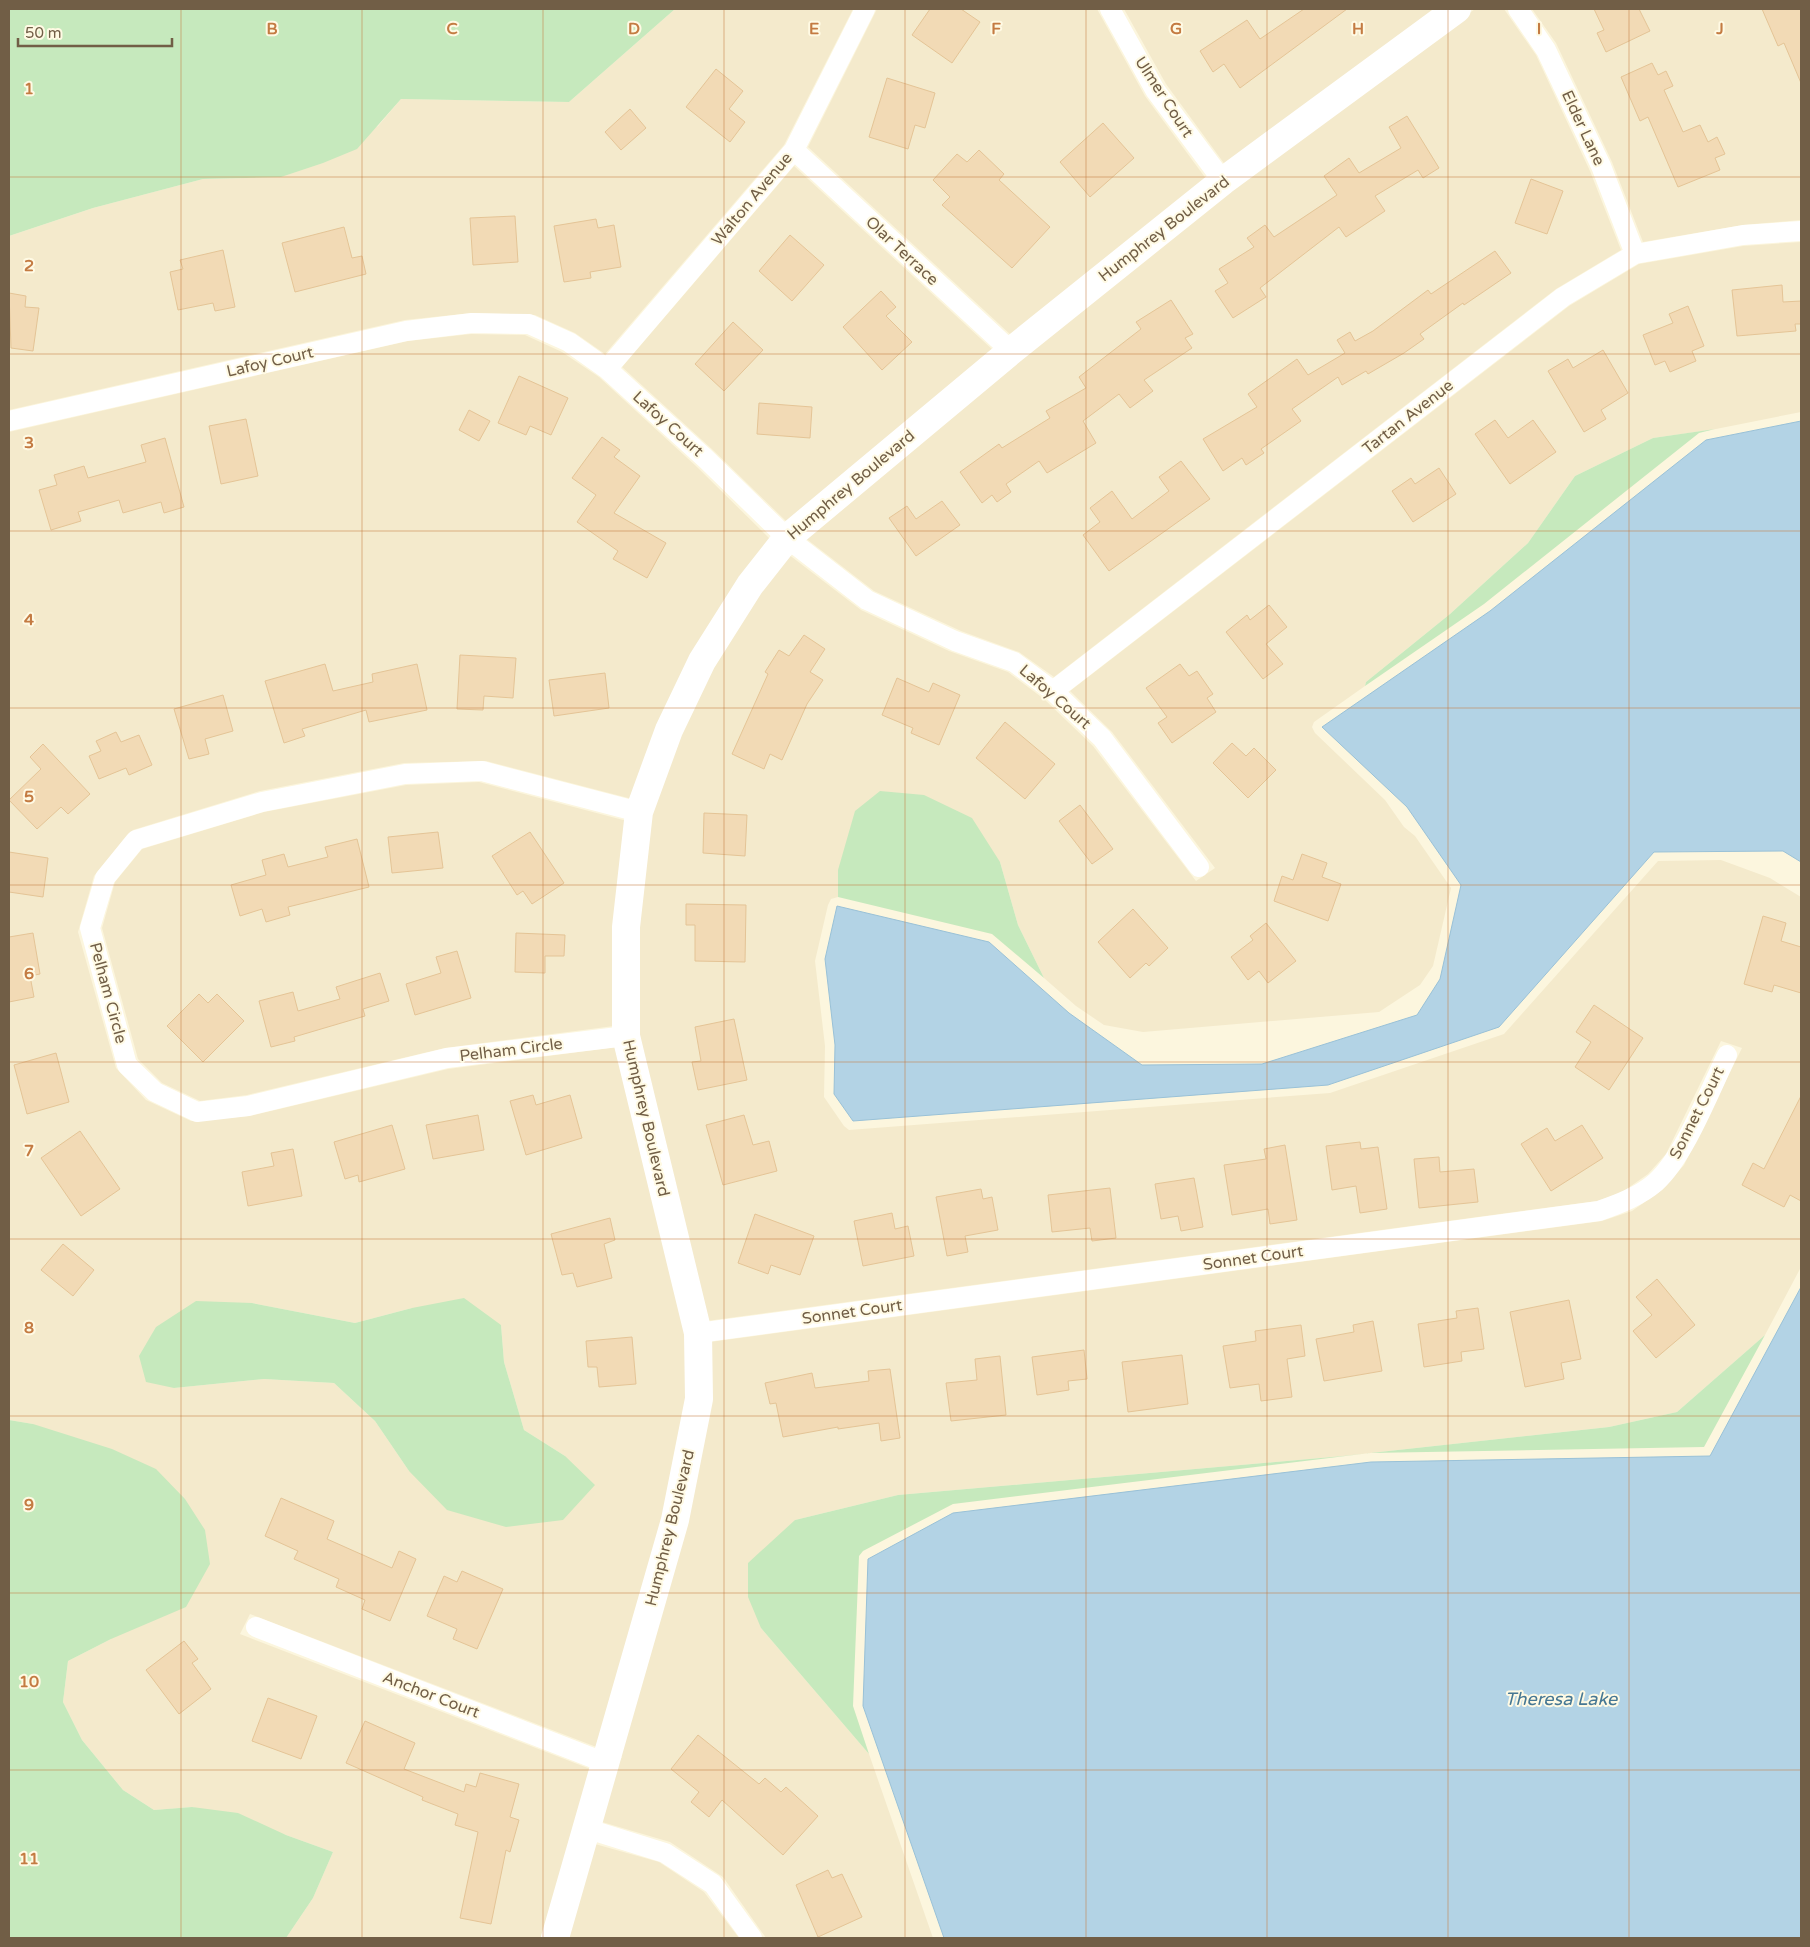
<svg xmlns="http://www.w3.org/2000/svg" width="1810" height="1947" viewBox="0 0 1810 1947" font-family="'Varela Round',sans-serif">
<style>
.residential{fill:#f4eacc;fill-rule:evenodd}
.green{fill:#c6e9bd}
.water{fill:#b3d3e5;stroke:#99c1d7}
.building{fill:#f2dab5;stroke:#e4c496}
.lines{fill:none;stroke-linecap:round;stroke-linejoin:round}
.street{stroke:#fff;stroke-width:20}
.secondary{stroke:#fff;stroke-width:28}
.grid{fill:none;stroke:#c47b42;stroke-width:1;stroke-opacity:0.55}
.labels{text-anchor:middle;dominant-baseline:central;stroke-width:4;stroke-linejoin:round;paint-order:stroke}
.street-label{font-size:16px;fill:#715e46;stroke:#fffae4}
.water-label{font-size:18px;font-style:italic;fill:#467793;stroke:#fffae4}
.grid-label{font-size:16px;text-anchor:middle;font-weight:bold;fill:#c47b42;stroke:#fffae4;stroke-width:4;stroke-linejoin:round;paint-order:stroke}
</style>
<rect width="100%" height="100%" fill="#fcf6de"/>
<path class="residential" d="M 675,9 L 853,9 L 784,145 L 605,354 L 575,333 L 535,315 L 472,313 L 405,320 L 9,410 L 9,236 L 93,208 L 203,179 L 281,177 L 378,126 L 401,99 L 569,102 Z
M 877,9 L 1097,9 L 1145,96 L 1207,180 L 1012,336 L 808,147 Z
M 1124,9 L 1438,9 L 1226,166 L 1166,84 Z
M 1475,9 L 1504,9 L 1536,55 L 1590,171 L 1621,250 L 1556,289 L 1054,677 L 1019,652 L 961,631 L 874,591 L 804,537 L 1230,189 Z
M 1532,9 L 1801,9 L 1801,220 L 1743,225 L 1643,242 L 1612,162 L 1556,43 Z
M 794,166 L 994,351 L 788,523 L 714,451 L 622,367 Z
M 1801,242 L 1801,412 L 1716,429 L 1653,438 L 1575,476 L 1528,543 L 1450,614 L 1366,682 L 1365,686 L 1314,722 L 1312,727 L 1315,733 L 1385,800 L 1404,827 L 1415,836 L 1451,888 L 1433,966 L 1420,985 L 1379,1012 L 1143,1032 L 1104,1025 L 1076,1006 L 1044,978 L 1018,925 L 1000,862 L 838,870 L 838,897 L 831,899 L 828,905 L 815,961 L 825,1046 L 824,1097 L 844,1126 L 849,1130 L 1330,1093 L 1504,1034 L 1658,861 L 1721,860 L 1770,878 L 1801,897 L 1801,1267 L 1765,1335 L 1677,1412 L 1609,1427 L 1343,1456 L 898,1495 L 795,1520 L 761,1628 L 869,1754 L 933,1938 L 766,1938 L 723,1877 L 670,1842 L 602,1822 L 617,1765 L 622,1757 L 620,1756 L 710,1342 L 1602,1221 L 1632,1211 L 1662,1190 L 1684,1165 L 1742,1048 L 1721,1041 L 1666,1154 L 1648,1174 L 1621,1193 L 1597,1201 L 707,1321 L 638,1033 L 638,927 L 651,814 L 680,733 L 712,665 L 759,590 L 788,554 L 861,610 L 949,651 L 1008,672 L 1044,699 L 1093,746 L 1196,881 L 1215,868 L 1112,732 L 1070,691 L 1569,306 L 1639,264 L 1743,246 Z
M 471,334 L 525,335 L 562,352 L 599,377 L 697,467 L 771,540 L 632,799 L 486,761 L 404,763 L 260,791 L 133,830 L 127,835 L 94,876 L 78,932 L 116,1068 L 146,1100 L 191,1121 L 250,1116 L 448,1069 L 617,1047 L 686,1335 L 688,1400 L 664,1519 L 599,1748 L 250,1614 L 240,1634 L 593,1770 L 543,1938 L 286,1938 L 313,1898 L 333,1852 L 286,1835 L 192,1807 L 154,1810 L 123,1790 L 82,1740 L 63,1702 L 68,1661 L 111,1639 L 33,1424 L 9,1420 L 9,432 L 408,341 ZM 252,1303 L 355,1323 L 412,1308 L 501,1325 L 504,1362 L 524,1430 L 565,1456 L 409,1471 L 375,1421 L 334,1383 L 264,1379 L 174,1388 Z
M 479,782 L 627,821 L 614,1026 L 445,1048 L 247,1095 L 200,1101 L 162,1083 L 138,1059 L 102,928 L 115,882 L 142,849 L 264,812 L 406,785 Z
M 595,1844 L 659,1862 L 704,1892 L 739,1938 L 566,1938 Z"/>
<path class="green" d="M 9,9 L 675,9 L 569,102 L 401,99 L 357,149 L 323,163 L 281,177 L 203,179 L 93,208 L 9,236 Z
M 1715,429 L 1699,433 L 1484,604 L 1365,686 L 1366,682 L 1450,614 L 1528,543 L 1575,476 L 1653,438 Z
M 880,791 L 924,795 L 972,818 L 1000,862 L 1018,925 L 1044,978 L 992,934 L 838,897 L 838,870 L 855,811 Z
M 464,1298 L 501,1325 L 504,1362 L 524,1430 L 565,1456 L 595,1485 L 563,1520 L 506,1527 L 447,1510 L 409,1471 L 375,1421 L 334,1383 L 264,1379 L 174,1388 L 146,1382 L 139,1356 L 156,1327 L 196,1301 L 252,1303 L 355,1323 L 412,1308 Z
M 1765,1335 L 1704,1447 L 1370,1453 L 953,1504 L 863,1551 L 859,1556 L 853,1706 L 869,1754 L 761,1628 L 748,1597 L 748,1563 L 795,1520 L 898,1495 L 1343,1456 L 1609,1427 L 1677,1412 Z
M 9,1420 L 33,1424 L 112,1449 L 156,1469 L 185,1499 L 205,1530 L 210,1564 L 186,1607 L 111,1639 L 68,1661 L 63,1702 L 82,1740 L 123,1790 L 154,1810 L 192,1807 L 238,1813 L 286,1835 L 333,1852 L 313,1898 L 286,1938 L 9,1938 Z"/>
<path class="water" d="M 1801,421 L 1801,862 L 1783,851 L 1654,852 L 1499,1027 L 1328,1085 L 853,1121 L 834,1094 L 835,1045 L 825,959 L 837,906 L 989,942 L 1069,1013 L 1142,1065 L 1262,1064 L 1417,1015 L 1440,979 L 1461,885 L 1407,807 L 1322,727 L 1490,611 L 1706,440 Z
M 1801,1287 L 1801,1938 L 944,1938 L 863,1706 L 868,1559 L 953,1513 L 1371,1462 L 1710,1456 Z"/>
<path class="building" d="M 930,9 L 961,9 L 980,22 L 952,63 L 912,35 Z
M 1304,9 L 1347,9 L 1240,88 L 1224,64 L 1213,72 L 1200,51 L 1247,20 L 1260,39 Z
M 1594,9 L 1639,9 L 1650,31 L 1606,52 L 1597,33 L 1604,30 Z
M 1762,9 L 1801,9 L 1801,83 L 1784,43 L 1778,46 Z
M 1652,63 L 1658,75 L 1666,71 L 1673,86 L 1664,90 L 1683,132 L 1700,125 L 1708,142 L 1717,137 L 1725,154 L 1715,158 L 1720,170 L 1678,187 L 1648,117 L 1640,121 L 1621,77 Z
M 716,69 L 743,91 L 729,109 L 745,122 L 730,142 L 686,107 Z
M 887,78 L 935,93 L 925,128 L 915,125 L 908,149 L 869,137 Z
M 630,109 L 646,128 L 621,150 L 605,132 Z
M 1407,116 L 1439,168 L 1423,178 L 1418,170 L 1375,196 L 1385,211 L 1346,237 L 1339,227 L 1260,288 L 1266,297 L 1233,318 L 1215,291 L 1228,283 L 1219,269 L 1254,247 L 1247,238 L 1265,225 L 1274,237 L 1337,195 L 1324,176 L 1349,158 L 1359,173 L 1401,148 L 1389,127 Z
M 1103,123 L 1134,158 L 1090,197 L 1060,162 Z
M 979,150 L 1004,174 L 999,180 L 1050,227 L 1012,268 L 942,205 L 950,197 L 933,180 L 957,154 L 967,162 Z
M 1531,179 L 1563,191 L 1547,234 L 1515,223 Z
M 515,216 L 518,262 L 473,265 L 470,218 Z
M 596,219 L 598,228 L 614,225 L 621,267 L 590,272 L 591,278 L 564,282 L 554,226 Z
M 344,227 L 352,258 L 362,256 L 366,274 L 295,292 L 282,243 Z
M 790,235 L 824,265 L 792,301 L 759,271 Z
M 223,250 L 235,307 L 215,311 L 213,303 L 178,310 L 170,272 L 183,269 L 180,260 Z
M 1495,251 L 1511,273 L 1464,305 L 1463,303 L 1420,334 L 1424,339 L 1404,353 L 1368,374 L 1366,371 L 1342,385 L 1338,377 L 1292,409 L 1301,421 L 1261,449 L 1264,453 L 1246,465 L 1242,458 L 1223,471 L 1203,439 L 1257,407 L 1248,394 L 1297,359 L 1308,375 L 1345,353 L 1337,340 L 1350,332 L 1355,341 L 1373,331 L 1428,290 L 1431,294 Z
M 1782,285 L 1783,302 L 1801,301 L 1801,324 L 1795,324 L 1796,331 L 1737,336 L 1732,290 Z
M 881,291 L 896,307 L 886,316 L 912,342 L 882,370 L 843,327 Z
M 9,293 L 26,296 L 25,307 L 39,308 L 33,351 L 11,348 Z
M 1171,300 L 1193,334 L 1185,338 L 1192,348 L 1144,380 L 1153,391 L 1130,408 L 1119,394 L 1083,421 L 1096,443 L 1047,473 L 1039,461 L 1006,484 L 1011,492 L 997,502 L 992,495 L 982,503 L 960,472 L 999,444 L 1002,448 L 1050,418 L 1046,411 L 1086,388 L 1079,377 L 1141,329 L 1136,322 Z
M 1688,306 L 1704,346 L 1692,351 L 1696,361 L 1670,372 L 1665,361 L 1655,365 L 1643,335 L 1673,323 L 1669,314 Z
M 733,322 L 763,350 L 724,391 L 695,364 Z
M 1603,350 L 1628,393 L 1601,410 L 1606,419 L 1584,432 L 1548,371 L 1568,359 L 1573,368 Z
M 519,376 L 568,398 L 551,435 L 530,426 L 526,435 L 498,423 Z
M 759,403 L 812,407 L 810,438 L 757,434 Z
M 469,410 L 490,421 L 479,441 L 459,430 Z
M 246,419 L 258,476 L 221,484 L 209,426 Z
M 1495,420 L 1508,438 L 1533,420 L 1556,452 L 1510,484 L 1475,434 Z
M 602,437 L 620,450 L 614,457 L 640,476 L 614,513 L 666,543 L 647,578 L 613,559 L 618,551 L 577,522 L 596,495 L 572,478 Z
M 165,438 L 184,507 L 164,513 L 161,502 L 123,513 L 119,500 L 78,512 L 81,521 L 51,530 L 39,490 L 57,485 L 54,475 L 84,466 L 88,478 L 146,462 L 141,445 Z
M 1181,461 L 1210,499 L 1109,571 L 1083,535 L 1100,522 L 1090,508 L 1112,491 L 1132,519 L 1169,491 L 1159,477 Z
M 1439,468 L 1456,494 L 1413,522 L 1392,491 L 1411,478 L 1415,484 Z
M 942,501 L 960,525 L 916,556 L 889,518 L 907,506 L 916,519 Z
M 1269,605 L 1287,627 L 1266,644 L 1283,664 L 1263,679 L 1226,632 L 1247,615 L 1250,620 Z
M 804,635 L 825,649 L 810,672 L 823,680 L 807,704 L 782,760 L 770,754 L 764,769 L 732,754 L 768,674 L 765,672 L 779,650 L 789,656 Z
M 460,655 L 516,658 L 513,698 L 484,696 L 483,710 L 457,709 Z
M 325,664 L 333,691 L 373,682 L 372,674 L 417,664 L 427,710 L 369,722 L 366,710 L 302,729 L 305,736 L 284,743 L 265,681 Z
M 1180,664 L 1189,676 L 1197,671 L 1213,694 L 1207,698 L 1216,712 L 1172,743 L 1158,723 L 1167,717 L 1146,688 Z
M 605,673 L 609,708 L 554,716 L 549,680 Z
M 897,678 L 929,692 L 933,683 L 960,695 L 939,745 L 911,733 L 913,728 L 882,715 Z
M 223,695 L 233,731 L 205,739 L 209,754 L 189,759 L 174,709 Z
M 1005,722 L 1055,764 L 1025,799 L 976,758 Z
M 116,732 L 121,742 L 139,735 L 152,765 L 129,775 L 126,768 L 99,779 L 89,756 L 101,751 L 96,741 Z
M 1232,743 L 1246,756 L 1254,748 L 1276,770 L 1248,798 L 1213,763 Z
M 43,744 L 90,794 L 68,814 L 61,807 L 37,829 L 9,800 L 41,769 L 30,757 Z
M 1080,805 L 1113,849 L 1092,864 L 1059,821 Z
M 704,813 L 747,815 L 745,856 L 703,853 Z
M 438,832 L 443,868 L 392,873 L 388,837 Z
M 530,832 L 564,883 L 532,904 L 523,891 L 517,895 L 492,856 Z
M 357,839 L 369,887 L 288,907 L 290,915 L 266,922 L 262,909 L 240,916 L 231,885 L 266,875 L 262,860 L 284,854 L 288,867 L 328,857 L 325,847 Z
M 9,852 L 48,858 L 43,897 L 9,892 Z
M 1302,854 L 1327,863 L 1322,877 L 1341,884 L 1328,921 L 1274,901 L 1282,876 L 1293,880 Z
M 686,904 L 746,905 L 745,962 L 695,961 L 695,925 L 686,925 Z
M 1133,909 L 1168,948 L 1149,966 L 1146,963 L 1130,978 L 1098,942 Z
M 1763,916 L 1786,923 L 1781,941 L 1801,947 L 1801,993 L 1774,985 L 1772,992 L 1744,984 Z
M 1266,923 L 1296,961 L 1268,983 L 1259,971 L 1248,980 L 1231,957 L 1253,940 L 1250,936 Z
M 33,933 L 40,974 L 30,976 L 34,997 L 9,1002 L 9,937 Z
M 516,933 L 565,935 L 564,956 L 545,956 L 545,973 L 515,972 Z
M 457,951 L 471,998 L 415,1015 L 406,984 L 441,973 L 436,957 Z
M 380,973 L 389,1001 L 363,1009 L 365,1016 L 294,1037 L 295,1041 L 271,1047 L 259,1001 L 293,992 L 298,1011 L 340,999 L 336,987 Z
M 199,994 L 208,1003 L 217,994 L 244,1021 L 203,1062 L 167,1026 Z
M 1594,1005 L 1643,1038 L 1609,1090 L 1575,1067 L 1591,1042 L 1576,1032 Z
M 734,1019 L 747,1080 L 698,1090 L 692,1062 L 701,1061 L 695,1027 Z
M 56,1053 L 69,1102 L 27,1114 L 14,1065 Z
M 533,1095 L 536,1105 L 570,1095 L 582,1138 L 526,1155 L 510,1101 Z
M 1801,1096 L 1801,1201 L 1790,1195 L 1784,1207 L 1742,1185 L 1753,1163 L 1764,1169 Z
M 478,1115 L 484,1150 L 433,1159 L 426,1125 Z
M 744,1115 L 753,1145 L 769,1141 L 777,1171 L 723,1185 L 706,1125 Z
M 392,1125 L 405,1169 L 359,1182 L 358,1175 L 345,1179 L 334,1142 Z
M 1582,1125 L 1603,1158 L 1551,1191 L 1521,1144 L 1547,1128 L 1555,1141 Z
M 80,1131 L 120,1189 L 81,1216 L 41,1158 Z
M 1360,1142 L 1361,1149 L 1378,1147 L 1387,1209 L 1360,1213 L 1356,1186 L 1332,1190 L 1326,1146 Z
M 1285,1145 L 1297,1220 L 1270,1224 L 1268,1209 L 1232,1215 L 1224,1165 L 1266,1159 L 1264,1149 Z
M 293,1149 L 302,1196 L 248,1206 L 242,1172 L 274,1166 L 271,1153 Z
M 1439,1157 L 1440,1172 L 1474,1169 L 1478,1202 L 1419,1208 L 1414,1159 Z
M 1194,1178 L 1203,1227 L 1181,1231 L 1178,1216 L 1161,1219 L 1155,1184 Z
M 1110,1188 L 1116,1238 L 1092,1241 L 1090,1228 L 1052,1232 L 1048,1195 Z
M 981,1189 L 983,1199 L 992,1197 L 998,1230 L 965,1236 L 968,1252 L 947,1256 L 936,1197 Z
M 892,1213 L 895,1229 L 908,1226 L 914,1256 L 863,1266 L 854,1221 Z
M 755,1214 L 814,1236 L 800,1275 L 771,1265 L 768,1274 L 738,1263 Z
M 610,1218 L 615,1240 L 604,1244 L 612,1278 L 577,1287 L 573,1273 L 562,1275 L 551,1234 Z
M 63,1244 L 94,1270 L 73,1296 L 41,1270 Z
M 1657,1279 L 1695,1325 L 1656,1358 L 1633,1331 L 1652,1315 L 1636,1297 Z
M 1569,1300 L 1581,1359 L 1561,1363 L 1564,1379 L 1525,1387 L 1510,1312 Z
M 1478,1308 L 1484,1349 L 1461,1352 L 1462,1361 L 1424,1367 L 1418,1324 L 1457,1318 L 1456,1311 Z
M 1373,1321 L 1382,1371 L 1324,1381 L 1316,1339 L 1354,1332 L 1353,1325 Z
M 1301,1325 L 1305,1356 L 1287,1359 L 1292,1397 L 1261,1401 L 1259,1384 L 1230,1388 L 1223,1346 L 1256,1341 L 1255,1331 Z
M 632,1337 L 636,1384 L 599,1387 L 597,1367 L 588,1367 L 586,1341 Z
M 1084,1350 L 1087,1379 L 1068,1381 L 1069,1390 L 1037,1395 L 1032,1357 Z
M 1182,1355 L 1188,1404 L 1128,1412 L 1122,1362 Z
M 1000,1356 L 1006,1415 L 951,1421 L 946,1383 L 977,1380 L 975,1359 Z
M 890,1369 L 900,1438 L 881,1441 L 879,1423 L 838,1429 L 838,1427 L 783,1437 L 776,1403 L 770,1404 L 765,1383 L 812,1373 L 815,1388 L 869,1381 L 868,1371 Z
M 281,1498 L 334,1521 L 327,1539 L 392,1568 L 399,1551 L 416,1559 L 390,1621 L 362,1609 L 365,1600 L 336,1587 L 339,1579 L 294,1559 L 298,1551 L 265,1536 Z
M 462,1571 L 503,1589 L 477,1649 L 453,1639 L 457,1629 L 427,1616 L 444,1576 L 457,1582 Z
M 184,1641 L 198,1659 L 192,1663 L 211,1689 L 179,1714 L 146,1670 Z
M 268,1698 L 317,1716 L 301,1759 L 252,1741 Z
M 365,1721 L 415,1743 L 404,1769 L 464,1792 L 466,1784 L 476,1787 L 480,1773 L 519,1784 L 510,1817 L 519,1820 L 510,1852 L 506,1850 L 491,1924 L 460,1918 L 478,1832 L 455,1825 L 458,1814 L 422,1800 L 423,1797 L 346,1763 Z
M 698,1735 L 759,1784 L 765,1778 L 781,1792 L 786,1787 L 818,1816 L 783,1855 L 722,1800 L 709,1817 L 691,1802 L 699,1792 L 671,1769 Z
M 828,1870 L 832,1878 L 842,1874 L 862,1917 L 818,1937 L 796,1885 Z"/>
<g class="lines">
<path class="street" d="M 1110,9 L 1155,90 L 1223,181
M 1518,9 L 1546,50 L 1601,166 L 1635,254
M 794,150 L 1011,351
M 607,369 L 794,150 L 865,9
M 9,421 L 406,331 L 472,323 L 529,324 L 569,342 L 607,369 L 706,459 L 787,538 L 867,600 L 955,641 L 1014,662 L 1053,691 L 1102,738 L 1199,867
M 1053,691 L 1563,297 L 1635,254 L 1743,235 L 1801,231
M 626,1036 L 447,1058 L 248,1106 L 197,1112 L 155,1092 L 127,1065 L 90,928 L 105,878 L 136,840 L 262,802 L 405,774 L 482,771 L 639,812
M 698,1333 L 1599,1211 C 1619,1204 1640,1196 1656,1182 C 1684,1157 1710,1090 1727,1055
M 256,1627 L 606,1763
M 588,1829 L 665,1853 L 713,1884 L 752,1938"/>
<path class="secondary" d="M 555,1938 L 675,1520 L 699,1399 L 698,1333 L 626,1036 L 626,927 L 639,812 L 669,730 L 702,661 L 750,585 L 787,538 L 1011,351 L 1223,181 L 1457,9"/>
</g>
<path class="grid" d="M 181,9 L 181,1938M 362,9 L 362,1938M 543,9 L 543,1938M 724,9 L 724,1938M 905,9 L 905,1938M 1086,9 L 1086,1938M 1267,9 L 1267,1938M 1448,9 L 1448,1938M 1629,9 L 1629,1938M 9,177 L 1801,177M 9,354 L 1801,354M 9,531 L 1801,531M 9,708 L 1801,708M 9,885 L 1801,885M 9,1062 L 1801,1062M 9,1239 L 1801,1239M 9,1416 L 1801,1416M 9,1593 L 1801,1593M 9,1770 L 1801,1770"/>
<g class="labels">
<g class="street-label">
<text transform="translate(1164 97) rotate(57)">Ulmer Court</text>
<text transform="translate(1583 128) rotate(65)">Elder Lane</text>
<text transform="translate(752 199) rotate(-50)">Walton Avenue</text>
<text transform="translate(1164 229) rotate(-38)">Humphrey Boulevard</text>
<text transform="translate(902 251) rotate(43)">Olar Terrace</text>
<text transform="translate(270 362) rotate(-13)">Lafoy Court</text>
<text transform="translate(1408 417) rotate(-38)">Tartan Avenue</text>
<text transform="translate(668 424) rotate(42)">Lafoy Court</text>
<text transform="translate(851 485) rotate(-40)">Humphrey Boulevard</text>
<text transform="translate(1055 697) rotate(41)">Lafoy Court</text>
<text transform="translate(108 993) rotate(75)">Pelham Circle</text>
<text transform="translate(511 1050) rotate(-7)">Pelham Circle</text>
<text transform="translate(1697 1113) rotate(-63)">Sonnet Court</text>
<text transform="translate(646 1118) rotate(77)">Humphrey Boulevard</text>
<text transform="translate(1253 1258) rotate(-8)">Sonnet Court</text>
<text transform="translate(852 1312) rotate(-8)">Sonnet Court</text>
<text transform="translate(670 1528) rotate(-76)">Humphrey Boulevard</text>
<text transform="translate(431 1695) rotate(21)">Anchor Court</text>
</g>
<g class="water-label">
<text x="1561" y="1699">Theresa Lake</text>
</g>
</g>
<g class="grid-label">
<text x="272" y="34">B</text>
<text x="452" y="34">C</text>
<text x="634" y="34">D</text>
<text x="814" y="34">E</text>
<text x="996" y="34">F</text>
<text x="1176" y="34">G</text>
<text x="1358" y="34">H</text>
<text x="1539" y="34">I</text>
<text x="1720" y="34">J</text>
<text x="29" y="94">1</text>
<text x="29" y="271">2</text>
<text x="29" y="448">3</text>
<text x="29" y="625">4</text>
<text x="29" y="802">5</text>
<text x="29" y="979">6</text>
<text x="29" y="1156">7</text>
<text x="29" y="1333">8</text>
<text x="29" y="1510">9</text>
<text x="29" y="1687">10</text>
<text x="29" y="1864">11</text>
</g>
<rect width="1810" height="1947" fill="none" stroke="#715e46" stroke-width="20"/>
<path d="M18 38v8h154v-8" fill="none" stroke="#715e46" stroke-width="2.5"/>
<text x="25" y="38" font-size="15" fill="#715e46" stroke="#fffae4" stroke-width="4" paint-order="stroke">50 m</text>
</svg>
